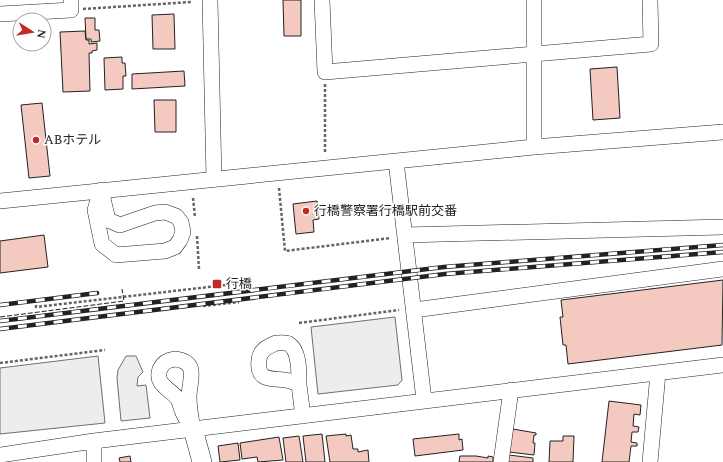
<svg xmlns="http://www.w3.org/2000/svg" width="723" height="462" viewBox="0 0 723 462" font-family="Spectral,'Noto Sans JP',serif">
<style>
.parking{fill:#ededed;stroke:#6f6f6f}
.building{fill:#f3c9c0;stroke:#222}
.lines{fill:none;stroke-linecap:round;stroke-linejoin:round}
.minor-casing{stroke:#222;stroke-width:16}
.major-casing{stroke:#222;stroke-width:20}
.path{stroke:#646464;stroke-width:2.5;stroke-dasharray:3 2;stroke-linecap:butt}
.minor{stroke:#fff;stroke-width:15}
.major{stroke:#fff;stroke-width:19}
.rail-casing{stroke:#222;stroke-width:4.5}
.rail{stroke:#fff;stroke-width:3;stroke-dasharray:9;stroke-linecap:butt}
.fence{stroke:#222;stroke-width:1;stroke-dasharray:5 2;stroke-linecap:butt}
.poi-dot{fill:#c62828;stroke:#fff;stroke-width:1.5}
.labels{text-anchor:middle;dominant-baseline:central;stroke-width:3;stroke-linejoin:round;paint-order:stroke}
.poi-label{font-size:13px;fill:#222;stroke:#fff;text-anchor:start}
</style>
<rect width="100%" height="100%" fill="#fff"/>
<path class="parking" d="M 395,317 L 402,380 L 398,385 L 318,394 L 311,327 Z
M 98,356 L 105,423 L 0,434 L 0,368 Z
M 126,356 L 136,356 L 143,372 L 138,377 L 137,386 L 146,385 L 150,418 L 121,421 L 117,378 L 118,370 Z"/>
<path class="building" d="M 283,0 L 301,0 L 301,36 L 284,36 Z
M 174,14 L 175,49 L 153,49 L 152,15 Z
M 85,18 L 95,18 L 95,30 L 99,30 L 100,41 L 91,42 L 91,39 L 86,39 Z
M 85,31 L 86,40 L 89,40 L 89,44 L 97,43 L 97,50 L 92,51 L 92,53 L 89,53 L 90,91 L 63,92 L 60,32 Z
M 122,57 L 122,63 L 125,63 L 126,76 L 123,76 L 123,89 L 105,90 L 104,58 Z
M 617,67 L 620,118 L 593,120 L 590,69 Z
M 184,71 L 185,86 L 132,89 L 132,74 Z
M 154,100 L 176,100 L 176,132 L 155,132 Z
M 42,103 L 50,176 L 29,178 L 21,105 Z
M 317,201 L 319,219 L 313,220 L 314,232 L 296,234 L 293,204 Z
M 44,235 L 48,267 L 0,273 L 0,241 Z
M 723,280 L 722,345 L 568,364 L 566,345 L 563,345 L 560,317 L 563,317 L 561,300 Z
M 609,401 L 641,405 L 640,415 L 634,414 L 633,426 L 639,427 L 638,432 L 632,432 L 631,442 L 637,443 L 637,446 L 631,446 L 629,462 L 602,462 Z
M 513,429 L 536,433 L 536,435 L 534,435 L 533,443 L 535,443 L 534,455 L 509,452 Z
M 322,434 L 325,462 L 306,462 L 303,436 Z
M 346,434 L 346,436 L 351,435 L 353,449 L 358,449 L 358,452 L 368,450 L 369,462 L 330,462 L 326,436 Z
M 459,434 L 459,440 L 462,439 L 463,450 L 415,456 L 413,439 Z
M 299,436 L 303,462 L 286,462 L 283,438 Z
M 563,436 L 574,436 L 573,462 L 549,462 L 550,441 L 563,441 Z
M 279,437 L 283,460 L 258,462 L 257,457 L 242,459 L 240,443 Z
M 238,443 L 240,460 L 220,462 L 218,446 Z
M 509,455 L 533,458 L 533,462 L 508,462 Z
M 130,456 L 131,462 L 120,462 L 119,458 Z
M 460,456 L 476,456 L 488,458 L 488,456 L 493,457 L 493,462 L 459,462 Z"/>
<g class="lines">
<g class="minor-casing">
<path id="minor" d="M 210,0 L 214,179
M 322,0 L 325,72 L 651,44 L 650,0
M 0,14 L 71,10 L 71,0
M 534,147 L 534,0
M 396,161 L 424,400
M 101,190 L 108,220 L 120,225 L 155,213 L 165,212 L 176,216 L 181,222 L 183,232 L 180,240 L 175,247 L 165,251 L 116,255 L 102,244 L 95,210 Z
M 0,201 L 534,147 L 723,132
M 405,235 L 723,227
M 414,310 L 723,269
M 276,343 C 280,343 285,342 289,344 C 300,351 299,374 299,385 C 296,383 293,382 290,381 C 275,377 256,384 259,360 C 260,349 268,347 276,343 Z
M 175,359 C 200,362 189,381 189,397 C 189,408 191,418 193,429 C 189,423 184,417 182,410 C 180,406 180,402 178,399 C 171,389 154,385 160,369 C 163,362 168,360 175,359 Z
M 299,385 L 303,416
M 0,455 L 94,441 L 723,365
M 94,462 L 94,441
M 501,462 L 511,390
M 650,462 L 658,373"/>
</g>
<g class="major-casing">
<path id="major" d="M 193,429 L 202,462"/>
</g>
<path class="path" d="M 83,9 L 191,2
M 325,84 L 325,152
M 279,188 L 285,251 L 391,238
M 193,198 L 195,217
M 197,236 L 199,269
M 36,305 L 36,307 L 243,283
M 203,306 L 239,302
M 299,323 L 399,310
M 0,363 L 105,350"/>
<use href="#minor" class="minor"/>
<use href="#major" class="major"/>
<g class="rail-casing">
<path id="rail" d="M 0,305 L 97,293
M 0,321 L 444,267 L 723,245
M 0,329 L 445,274 L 723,252"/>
</g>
<use href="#rail" class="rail"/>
<path class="fence" d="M 0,317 L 124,301 L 122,289"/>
</g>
<g class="poi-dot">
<circle cx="36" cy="140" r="4"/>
<circle cx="306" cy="211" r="4"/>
<rect x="212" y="279" width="10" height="10" rx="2"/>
</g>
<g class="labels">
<g class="poi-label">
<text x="44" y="140">ABホテル</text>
<text x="314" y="211">行橋警察署行橋駅前交番</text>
<text x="226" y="284">行橋</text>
</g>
</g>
<g transform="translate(32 32) rotate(102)"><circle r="19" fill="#ffffff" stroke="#a7a7a7"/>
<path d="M0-3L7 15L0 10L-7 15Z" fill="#c62828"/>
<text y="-6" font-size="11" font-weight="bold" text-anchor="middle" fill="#222222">N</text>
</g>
</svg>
